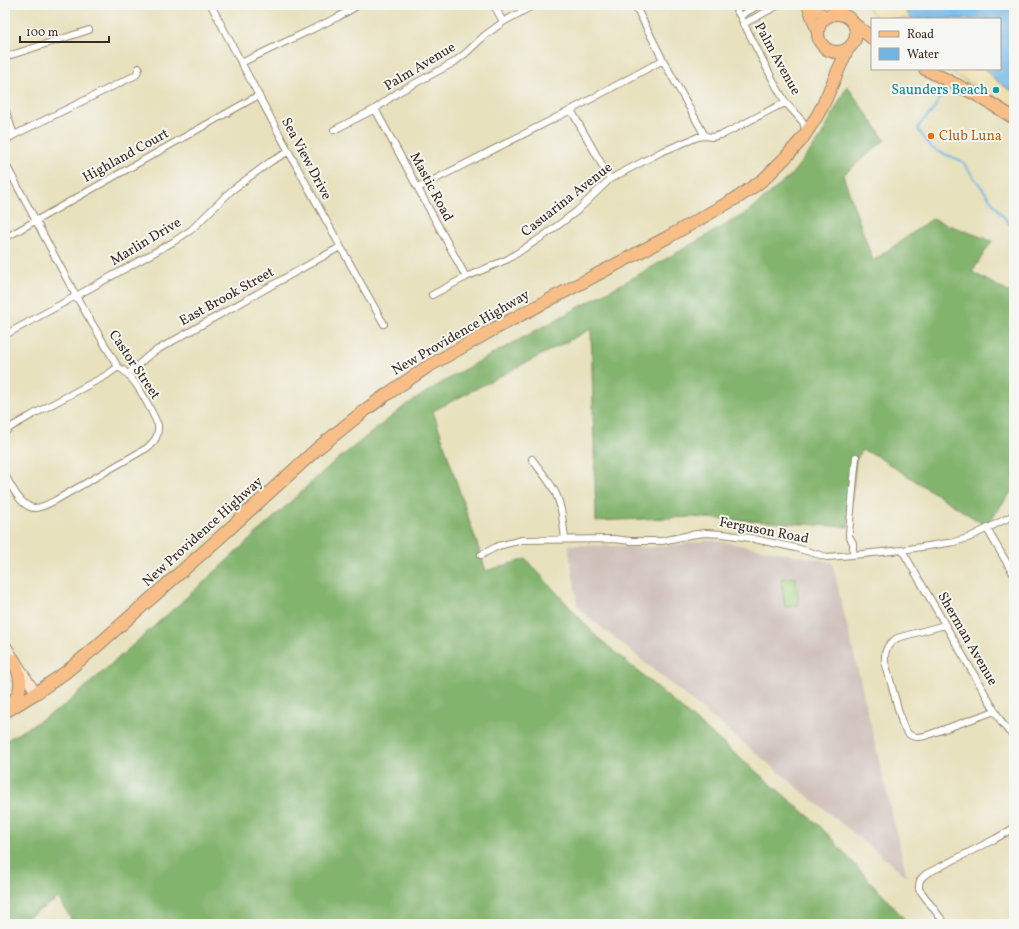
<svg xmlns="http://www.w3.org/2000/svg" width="1019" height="929" viewBox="0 0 1019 929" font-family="Vollkorn,serif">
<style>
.industrial{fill:#cfc0ba}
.green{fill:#a4d280;stroke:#707e4f}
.forest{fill:#83b46e;stroke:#5f6f46}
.sand{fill:#eeda9e;stroke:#94825e}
.water{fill:#6fb6e6;stroke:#557082}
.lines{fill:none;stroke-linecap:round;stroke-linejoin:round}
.stream{stroke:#6fb6e6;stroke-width:2}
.street-casing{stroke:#92866e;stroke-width:8}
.secondary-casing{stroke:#92866e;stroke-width:11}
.primary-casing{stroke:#92866e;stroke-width:12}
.highway-casing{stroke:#92866e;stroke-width:14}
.street{stroke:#fff;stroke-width:6}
.secondary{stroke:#fce5cf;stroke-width:9}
.primary{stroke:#f7be88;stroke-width:10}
.highway{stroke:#f7be88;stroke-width:12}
.culture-dot{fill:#0f9aa8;stroke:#f6f6f2;stroke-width:1.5}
.food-dot{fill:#e8710a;stroke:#f6f6f2;stroke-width:1.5}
.labels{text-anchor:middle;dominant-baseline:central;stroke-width:4;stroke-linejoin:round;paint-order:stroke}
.street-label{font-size:14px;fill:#3b2a1e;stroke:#f6f6f2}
.culture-label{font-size:14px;fill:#0d838f;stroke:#f6f6f2;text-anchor:end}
.food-label{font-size:14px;fill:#c56008;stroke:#f6f6f2;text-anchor:start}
</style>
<rect width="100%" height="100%" fill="#f6f6f2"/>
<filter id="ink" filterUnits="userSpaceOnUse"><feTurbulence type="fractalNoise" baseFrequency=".025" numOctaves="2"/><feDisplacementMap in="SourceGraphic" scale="8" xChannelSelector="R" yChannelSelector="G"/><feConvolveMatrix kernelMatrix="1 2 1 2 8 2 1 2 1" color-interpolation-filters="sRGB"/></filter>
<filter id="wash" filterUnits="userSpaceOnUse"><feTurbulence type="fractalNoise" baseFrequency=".012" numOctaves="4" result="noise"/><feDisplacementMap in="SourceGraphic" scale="16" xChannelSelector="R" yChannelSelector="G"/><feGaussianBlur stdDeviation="0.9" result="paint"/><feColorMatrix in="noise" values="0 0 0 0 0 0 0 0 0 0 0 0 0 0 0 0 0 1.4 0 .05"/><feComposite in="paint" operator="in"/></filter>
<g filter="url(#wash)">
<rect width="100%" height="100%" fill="#e8e1be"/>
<path class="industrial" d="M 713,540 L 832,562 L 907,877 L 578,608 L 568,545 L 652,547 Z"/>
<path class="green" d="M 795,577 L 799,605 L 785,607 L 781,579 Z"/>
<path class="forest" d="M 847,86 L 885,140 L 843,175 L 873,261 L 932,219 L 992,241 L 972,272 L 1014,295 L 1014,488 L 986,526 L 875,455 L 862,450 L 856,460 L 848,527 L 690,517 L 596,521 L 591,329 L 433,411 L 486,571 L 526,559 L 595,635 L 819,825 L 909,924 L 74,924 L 59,898 L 16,924 L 5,924 L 5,741 L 63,707 L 205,581 L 327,468 L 406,405 L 456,374 L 629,280 L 748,212 L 791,175 L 821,137 Z"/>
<path class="sand" d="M 865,5 L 900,5 L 912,19 L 878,19 Z
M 944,69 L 986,69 C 993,79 1003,86 1014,92 L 1014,110 L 976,86 Z"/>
<path class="water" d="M 900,5 L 1014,5 L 1014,92 C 1003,86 993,79 986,69 L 1000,69 L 1000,19 L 912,19 Z"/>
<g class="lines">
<path class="stream" d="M 943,89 C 940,97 937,106 931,113 C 926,118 921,121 918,128 L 919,131 L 931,147 L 937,151 L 962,161 L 1002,215 L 1014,229"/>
</g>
</g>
<g filter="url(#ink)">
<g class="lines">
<g class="street-casing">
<path id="street" d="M 211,5 C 267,112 324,219 384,324
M 494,5 L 503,22
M 635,5 L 663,60 L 705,136
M 733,5 L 740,16 L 776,86 L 786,103 L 803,122 L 806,133
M 740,16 L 759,5
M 743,24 L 779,5
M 5,57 L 89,30
M 241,63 L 338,17 L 359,5
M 5,109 L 14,135
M 375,109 L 466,277
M 571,110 L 610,179
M 334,130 L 375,109 L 397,93 L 453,63 L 466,53 L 484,36 L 503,22 L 534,5
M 5,141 L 14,135 L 136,75 L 139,68
M 5,163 L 76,296 L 118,367 C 135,375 150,408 158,425 C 159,436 155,441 147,448 L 56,500 C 50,503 42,508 35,508 C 21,508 11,485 5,475
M 418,188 L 571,110 L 663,60
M 5,238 L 259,95
M 432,295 L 466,277 L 508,259 L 545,235 L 577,211 L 610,179 L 661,152 L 698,137 L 705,136 L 712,137 L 724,134 L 776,107 L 786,103
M 5,335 L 76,296 L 173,242 L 191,230 L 232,190 L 270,162 L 288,152
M 128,374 L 148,356 L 157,350 L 340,247
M 5,432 L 11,427 L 32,415 L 107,375 L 118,367
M 532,459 C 539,469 548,479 554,490 C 562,504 563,523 565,539
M 987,529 L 1014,575
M 902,550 L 1002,723 L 1009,732 L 1014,736
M 481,555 L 498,546 L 522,540 L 614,539 L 631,541 L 662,541 L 690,535 L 705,533 L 723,534 L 750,538 L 796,548 L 827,557 L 853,555 L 902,550 L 954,542 L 968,538 L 1014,515
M 853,555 L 853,543 L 849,536 L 849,533 L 856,457
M 945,625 L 897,638 C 887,645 884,650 885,662 L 902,723 C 907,735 911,739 925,736 L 995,711
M 945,924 L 919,889 C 919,880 920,879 926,874 L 995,839 L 1014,828"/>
</g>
<g class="secondary-casing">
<path id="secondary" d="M 5,644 L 36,693"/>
</g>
<g class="primary-casing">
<path id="primary" d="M 807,5 L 818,35
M 811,5 L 817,11 L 827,16"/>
</g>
<g class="highway-casing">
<path id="highway" d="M818 33a19 19 0 1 1 38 0a19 19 0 1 1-38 0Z
M 853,23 L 872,38
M 925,69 L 977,95 L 1014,118
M 8,707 C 11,703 16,699 18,694 C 23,683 18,670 14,660
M 5,712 L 36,693 L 66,672 L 97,646 L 216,541 L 318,448 L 364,411 L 386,395 L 427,367 L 496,328 L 668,237 L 740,196 L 764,179 L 786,157 L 802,139 L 817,116 L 823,105 L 848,48"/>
</g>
<use href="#street" class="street"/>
<use href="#secondary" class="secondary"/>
<use href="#primary" class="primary"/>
<use href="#highway" class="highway"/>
</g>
</g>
<circle class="culture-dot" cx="996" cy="90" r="4"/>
<circle class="food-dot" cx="931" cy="136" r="4"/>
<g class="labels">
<g class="street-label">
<text transform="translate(777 59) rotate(61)">Palm Avenue</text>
<text transform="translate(420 67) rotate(-31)">Palm Avenue</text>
<text transform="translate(126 156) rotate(-29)">Highland Court</text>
<text transform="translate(306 159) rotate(62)">Sea View Drive</text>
<text transform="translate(431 187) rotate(62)">Mastic Road</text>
<text transform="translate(567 200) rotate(-38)">Casuarina Avenue</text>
<text transform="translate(146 242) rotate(-31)">Marlin Drive</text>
<text transform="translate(227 297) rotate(-29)">East Brook Street</text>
<text transform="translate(461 333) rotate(-30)">New Providence Highway</text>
<text transform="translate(134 365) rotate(56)">Castor Street</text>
<text transform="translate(764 531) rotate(11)">Ferguson Road</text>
<text transform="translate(203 532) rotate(-42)">New Providence Highway</text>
<text transform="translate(967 639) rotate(60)">Sherman Avenue</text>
</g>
<g class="culture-label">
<text x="988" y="90">Saunders Beach</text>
</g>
<g class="food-label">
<text x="939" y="136">Club Luna</text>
</g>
</g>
<rect width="1019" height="929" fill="none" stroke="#f6f6f2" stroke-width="20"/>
<rect x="871" y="18" width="130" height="52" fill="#f6f6f2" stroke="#aba49d"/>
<rect x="879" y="31" width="20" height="6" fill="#f7be88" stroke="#aba49d"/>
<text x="907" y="38" font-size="12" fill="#3b2a1e">Road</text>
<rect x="879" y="48" width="20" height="12" fill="#6fb6e6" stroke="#aba49d"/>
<text x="907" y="58" font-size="12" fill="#3b2a1e">Water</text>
<path d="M20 36v6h89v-6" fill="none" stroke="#3b2a1e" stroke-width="2"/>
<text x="26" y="36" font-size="12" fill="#3b2a1e" stroke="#f6f6f2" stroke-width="3" paint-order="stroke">100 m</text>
</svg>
